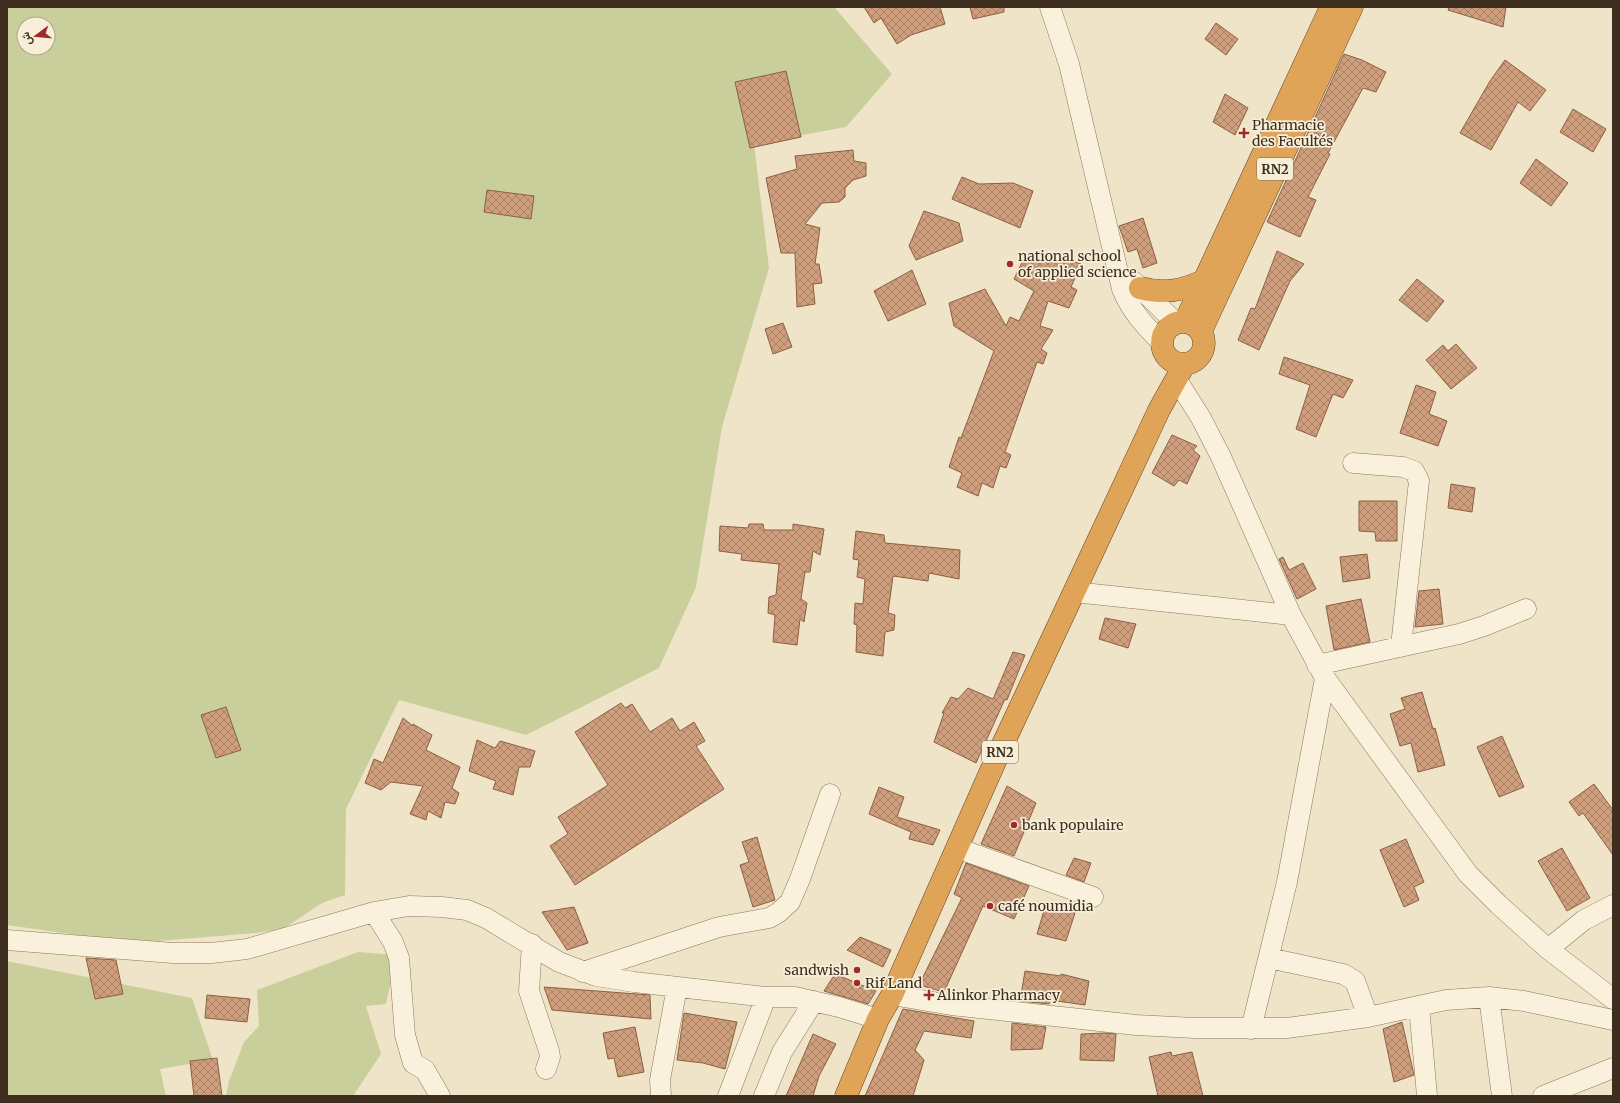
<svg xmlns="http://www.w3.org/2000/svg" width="1620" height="1103" viewBox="0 0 1620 1103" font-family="Merriweather,Vazirmatn,serif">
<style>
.green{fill:#c9cf9b;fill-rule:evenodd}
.building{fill:url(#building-cross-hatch);stroke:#8d5f41}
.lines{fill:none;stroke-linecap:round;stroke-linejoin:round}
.minor-casing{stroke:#8d765c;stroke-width:21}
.highway-casing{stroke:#5b4430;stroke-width:23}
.minor{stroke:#faf1dc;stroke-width:20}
.highway{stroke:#e0a458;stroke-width:22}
.poi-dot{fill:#9e2a2b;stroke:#f7eed8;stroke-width:1.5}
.labels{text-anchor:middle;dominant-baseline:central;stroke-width:3.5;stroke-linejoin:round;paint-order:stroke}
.shield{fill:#f7eed8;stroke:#756857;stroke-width:1}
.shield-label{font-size:13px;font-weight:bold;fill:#3d2e20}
.poi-label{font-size:14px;fill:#3d2e20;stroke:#f7eed8;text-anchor:start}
</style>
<defs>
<pattern id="building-cross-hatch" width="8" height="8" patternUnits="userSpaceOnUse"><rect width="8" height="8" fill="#cf9f7d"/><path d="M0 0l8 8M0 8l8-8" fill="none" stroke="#a98266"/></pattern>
</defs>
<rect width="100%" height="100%" fill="#f0e4c8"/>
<path class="green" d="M 7,7 L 834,7 L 892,74 L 846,127 L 754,144 L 769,268 L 722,427 L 696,587 L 659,668 L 526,735 L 399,700 L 346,809 L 345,895 L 322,903 L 283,929 L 256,933 L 133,943 L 7,925 ZM 24,24 L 48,24 L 48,48 L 24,48 Z
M 358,952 L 396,955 L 386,1004 L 366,1006 L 381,1054 L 353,1096 L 226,1096 L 229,1081 L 244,1042 L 259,1026 L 257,990 Z
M 7,961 L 192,998 L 213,1060 L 160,1069 L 166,1096 L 7,1096 Z"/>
<path class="building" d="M 864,7 L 940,7 L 945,24 L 911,35 L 897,44 L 881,18 L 874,23 Z
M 970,7 L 1004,7 L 1004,12 L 973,19 Z
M 1449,7 L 1506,7 L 1503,27 L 1448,10 Z
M 1216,23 L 1238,39 L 1226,55 L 1205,39 Z
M 1344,54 L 1362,60 L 1386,72 L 1376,92 L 1363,88 L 1328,153 L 1330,154 L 1308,197 L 1316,200 L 1300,237 L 1267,222 Z
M 1505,60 L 1546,90 L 1530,111 L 1518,102 L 1491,150 L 1460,133 L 1490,81 Z
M 786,71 L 801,137 L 750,148 L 735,82 Z
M 1225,94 L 1248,108 L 1235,135 L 1213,122 Z
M 1573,109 L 1606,129 L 1593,152 L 1560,132 Z
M 853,150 L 854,161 L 866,163 L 866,176 L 853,180 L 845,188 L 845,197 L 839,202 L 822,203 L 805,224 L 820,228 L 815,264 L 819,264 L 822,283 L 813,284 L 815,304 L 797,307 L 795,253 L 781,253 L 766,178 L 797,169 L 795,156 Z
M 1536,159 L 1568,183 L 1551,206 L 1520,183 Z
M 962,177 L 979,184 L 1013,183 L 1033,191 L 1020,228 L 952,199 Z
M 487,190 L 534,196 L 531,219 L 484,212 Z
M 924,211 L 959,223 L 963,241 L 916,260 L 909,246 Z
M 1143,218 L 1157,263 L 1143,268 L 1137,249 L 1128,252 L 1119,226 Z
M 1277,251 L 1304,264 L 1290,281 L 1259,350 L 1238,340 L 1251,308 L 1255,309 Z
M 1026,254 L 1050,262 L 1052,254 L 1081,264 L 1071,287 L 1077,290 L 1069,308 L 1048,301 L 1040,326 L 1053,330 L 1041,349 L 1047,353 L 1043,364 L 1037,362 L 1005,452 L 1011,455 L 1006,468 L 1000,466 L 993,488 L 982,483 L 978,496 L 957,487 L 962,473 L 949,467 L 959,437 L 961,438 L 994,351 L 954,326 L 949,303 L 985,289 L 1006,326 L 1010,317 L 1019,321 L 1034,291 L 1014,279 Z
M 912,270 L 926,304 L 888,321 L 874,291 Z
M 1417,279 L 1444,301 L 1427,322 L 1399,300 Z
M 783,323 L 792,347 L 773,354 L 765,329 Z
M 1456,344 L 1477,368 L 1451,389 L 1426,360 L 1443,345 L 1448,351 Z
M 1284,357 L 1353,380 L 1343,398 L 1333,394 L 1316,437 L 1296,429 L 1310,385 L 1279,374 Z
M 1416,385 L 1436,392 L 1429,414 L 1447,421 L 1438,446 L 1400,433 Z
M 1172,435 L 1197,446 L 1193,450 L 1200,456 L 1187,484 L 1179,480 L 1174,486 L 1152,473 Z
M 1451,484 L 1475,488 L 1472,512 L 1448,508 Z
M 1359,501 L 1397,501 L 1397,541 L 1376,541 L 1375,532 L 1359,531 Z
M 749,524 L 763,524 L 764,530 L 793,530 L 793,524 L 824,529 L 820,555 L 813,551 L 810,572 L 805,572 L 801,599 L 807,603 L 804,622 L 800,619 L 797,645 L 773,642 L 775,615 L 768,613 L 769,597 L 776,595 L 779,564 L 741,560 L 742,554 L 719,551 L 720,526 L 748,528 Z
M 856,531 L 884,535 L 885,543 L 960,550 L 959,579 L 929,573 L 928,581 L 893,576 L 888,613 L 895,615 L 894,630 L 885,632 L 883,656 L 856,652 L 857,625 L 854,624 L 855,603 L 863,604 L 865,579 L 857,577 L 859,560 L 853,559 Z
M 1367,554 L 1370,578 L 1343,582 L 1340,557 Z
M 1283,557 L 1289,570 L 1303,563 L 1316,589 L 1297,599 L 1279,559 Z
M 1439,589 L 1443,624 L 1415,627 L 1419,591 Z
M 1361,599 L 1370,642 L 1334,650 L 1326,606 Z
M 1105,618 L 1136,624 L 1128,648 L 1099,639 Z
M 1013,652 L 1025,655 L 1007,700 L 1005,699 L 976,763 L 934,742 L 944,713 L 942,713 L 951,697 L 958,699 L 968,688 L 993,699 Z
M 1422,692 L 1433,729 L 1435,728 L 1445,765 L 1418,772 L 1411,743 L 1400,746 L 1390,714 L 1405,709 L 1401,698 Z
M 621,703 L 625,708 L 632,704 L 650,732 L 672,718 L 680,731 L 694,722 L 705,741 L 696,746 L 724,789 L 575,885 L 550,846 L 568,834 L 558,817 L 608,785 L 575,732 Z
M 226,707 L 241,750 L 216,758 L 201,715 Z
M 403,718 L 413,726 L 413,724 L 432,735 L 426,750 L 460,767 L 452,788 L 459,793 L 455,804 L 445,802 L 441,818 L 428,811 L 426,820 L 410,814 L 423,786 L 391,782 L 381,790 L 365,783 L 374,759 L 383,763 Z
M 1502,736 L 1524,787 L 1499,797 L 1477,747 Z
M 477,740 L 495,748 L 500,741 L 535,751 L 530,767 L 519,767 L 513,795 L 493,789 L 496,781 L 469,771 Z
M 1594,784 L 1613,810 L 1613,855 L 1583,813 L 1579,816 L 1569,802 Z
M 1007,786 L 1036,803 L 1014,856 L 981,844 Z
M 879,787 L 904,797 L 897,817 L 940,830 L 933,845 L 909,839 L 911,832 L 869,814 Z
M 757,837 L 775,900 L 753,907 L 740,865 L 749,862 L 742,842 Z
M 1406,839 L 1424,882 L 1414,887 L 1419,900 L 1404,907 L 1380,850 Z
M 1562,848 L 1590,898 L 1567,911 L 1538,861 Z
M 1074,858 L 1091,863 L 1084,882 L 1066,875 Z
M 966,863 L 1029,886 L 1014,919 L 983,906 L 944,992 L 919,985 L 962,898 L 954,894 Z
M 1046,904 L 1075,913 L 1066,941 L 1037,934 Z
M 574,907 L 588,943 L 567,950 L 542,912 Z
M 860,937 L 891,950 L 883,967 L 847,950 Z
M 86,958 L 116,960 L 123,994 L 95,999 Z
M 1025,971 L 1061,976 L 1061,974 L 1089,981 L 1085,1005 L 1050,1000 L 1049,1004 L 1020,1001 Z
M 835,974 L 876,991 L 868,1004 L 824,991 Z
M 544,987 L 650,995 L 651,1019 L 552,1010 Z
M 207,995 L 250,999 L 247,1022 L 205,1018 Z
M 903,1009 L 974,1021 L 971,1038 L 924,1031 L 915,1050 L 924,1060 L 913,1096 L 865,1096 Z
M 684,1013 L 737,1022 L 725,1069 L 703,1063 L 677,1060 Z
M 1402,1022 L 1414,1075 L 1394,1082 L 1383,1029 Z
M 1012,1023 L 1046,1027 L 1042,1049 L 1011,1050 Z
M 635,1027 L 644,1072 L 618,1077 L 614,1058 L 608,1059 L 603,1033 Z
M 1105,1033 L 1116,1034 L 1114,1061 L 1080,1060 L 1081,1034 Z
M 813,1034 L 836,1044 L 819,1076 L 813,1096 L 786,1096 Z
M 1171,1052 L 1172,1056 L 1192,1052 L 1203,1096 L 1158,1096 L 1149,1057 Z
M 217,1058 L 222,1096 L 194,1096 L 190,1061 Z"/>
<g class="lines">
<g class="minor-casing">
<path id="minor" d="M 1050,7 L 1069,64 L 1122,289 C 1131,311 1145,326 1162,343
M 1134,282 L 1176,323
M 1177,380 L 1201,418 L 1221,457 L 1291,615 L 1325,678 L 1468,874 L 1499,905 L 1548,949 L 1613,999
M 1353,463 L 1403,467 L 1414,471 L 1419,481 L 1401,646
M 1074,592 L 1291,615
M 1317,665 L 1459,634 L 1484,626 L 1526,609
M 957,848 L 1093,897
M 374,912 L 393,942 L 399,958 L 405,1035 L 413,1063 L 425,1070 L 440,1096
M 7,940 L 173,953 L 211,953 L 247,949 L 374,912 L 409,906 L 442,907 L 467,910 L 486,918 L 559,962 L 596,976 L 634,982 L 766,997 L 795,997 L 839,1007 L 878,1019
M 532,944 L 529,991 L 549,1051 L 550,1057 L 546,1069
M 1548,949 L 1584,920 L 1613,905
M 1269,958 L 1343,974 L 1355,981 L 1368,1017
M 583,972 L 719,927 L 769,918 L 778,913 L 790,902 L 800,879 L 830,794
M 892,995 L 951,1005 L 1136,1025 L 1195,1028 L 1287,1028 L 1368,1017 L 1446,1000 L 1489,997 L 1524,1001 L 1613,1020
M 1489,997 L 1502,1096
M 1419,1006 L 1427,1096
M 1251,1029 L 1287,882 L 1325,678
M 661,1096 L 660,1080 L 677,987
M 728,1096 L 766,997
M 764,1096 L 782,1052 L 814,1001
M 1543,1096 L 1613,1068"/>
</g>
<g class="highway-casing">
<path id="highway" d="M 1140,288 C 1164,294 1182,291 1205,280
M1162 343a21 21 0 1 1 42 0a21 21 0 1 1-42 0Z
M 1185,322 L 1331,7
M 1201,331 L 1352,7
M 846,1096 L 878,1019 L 892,995 L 997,757 L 1159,410 L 1184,365"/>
</g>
<use href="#minor" class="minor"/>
<use href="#highway" class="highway"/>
</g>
<g class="poi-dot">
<path d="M1242 127h4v4h4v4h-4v4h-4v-4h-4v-4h4z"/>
<circle cx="1010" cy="264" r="4"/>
<circle cx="1014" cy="825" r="4"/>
<circle cx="990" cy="906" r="4"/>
<circle cx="857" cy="970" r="4"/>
<circle cx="857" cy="983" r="4"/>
<path d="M927 989h4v4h4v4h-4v4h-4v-4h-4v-4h4z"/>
</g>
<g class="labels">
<g class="shield">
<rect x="1257" y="158" width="36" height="22" rx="3"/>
<rect x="982" y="741" width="36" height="22" rx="3"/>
</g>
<g class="shield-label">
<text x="1275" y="169">RN2</text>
<text x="1000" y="752">RN2</text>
</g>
<g class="poi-label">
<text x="1252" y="125">Pharmacie<tspan x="1252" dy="16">des Facultés</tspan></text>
<text x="1018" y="256">national school<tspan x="1018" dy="16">of applied science</tspan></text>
<text x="1022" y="825">bank populaire</text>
<text x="998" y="906">café noumidia</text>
<text x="849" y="970" text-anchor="end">sandwish</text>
<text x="865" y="983">Rif Land</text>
<text x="937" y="995">Alinkor Pharmacy</text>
</g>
</g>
<rect width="1620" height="1103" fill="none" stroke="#3d2e20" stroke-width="16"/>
<g transform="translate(36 36) rotate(254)"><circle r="19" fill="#f7eed8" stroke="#ada18e"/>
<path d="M0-3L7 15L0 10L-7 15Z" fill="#9e2a2b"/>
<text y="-6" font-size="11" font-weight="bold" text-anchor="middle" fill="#3d2e20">ش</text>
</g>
</svg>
